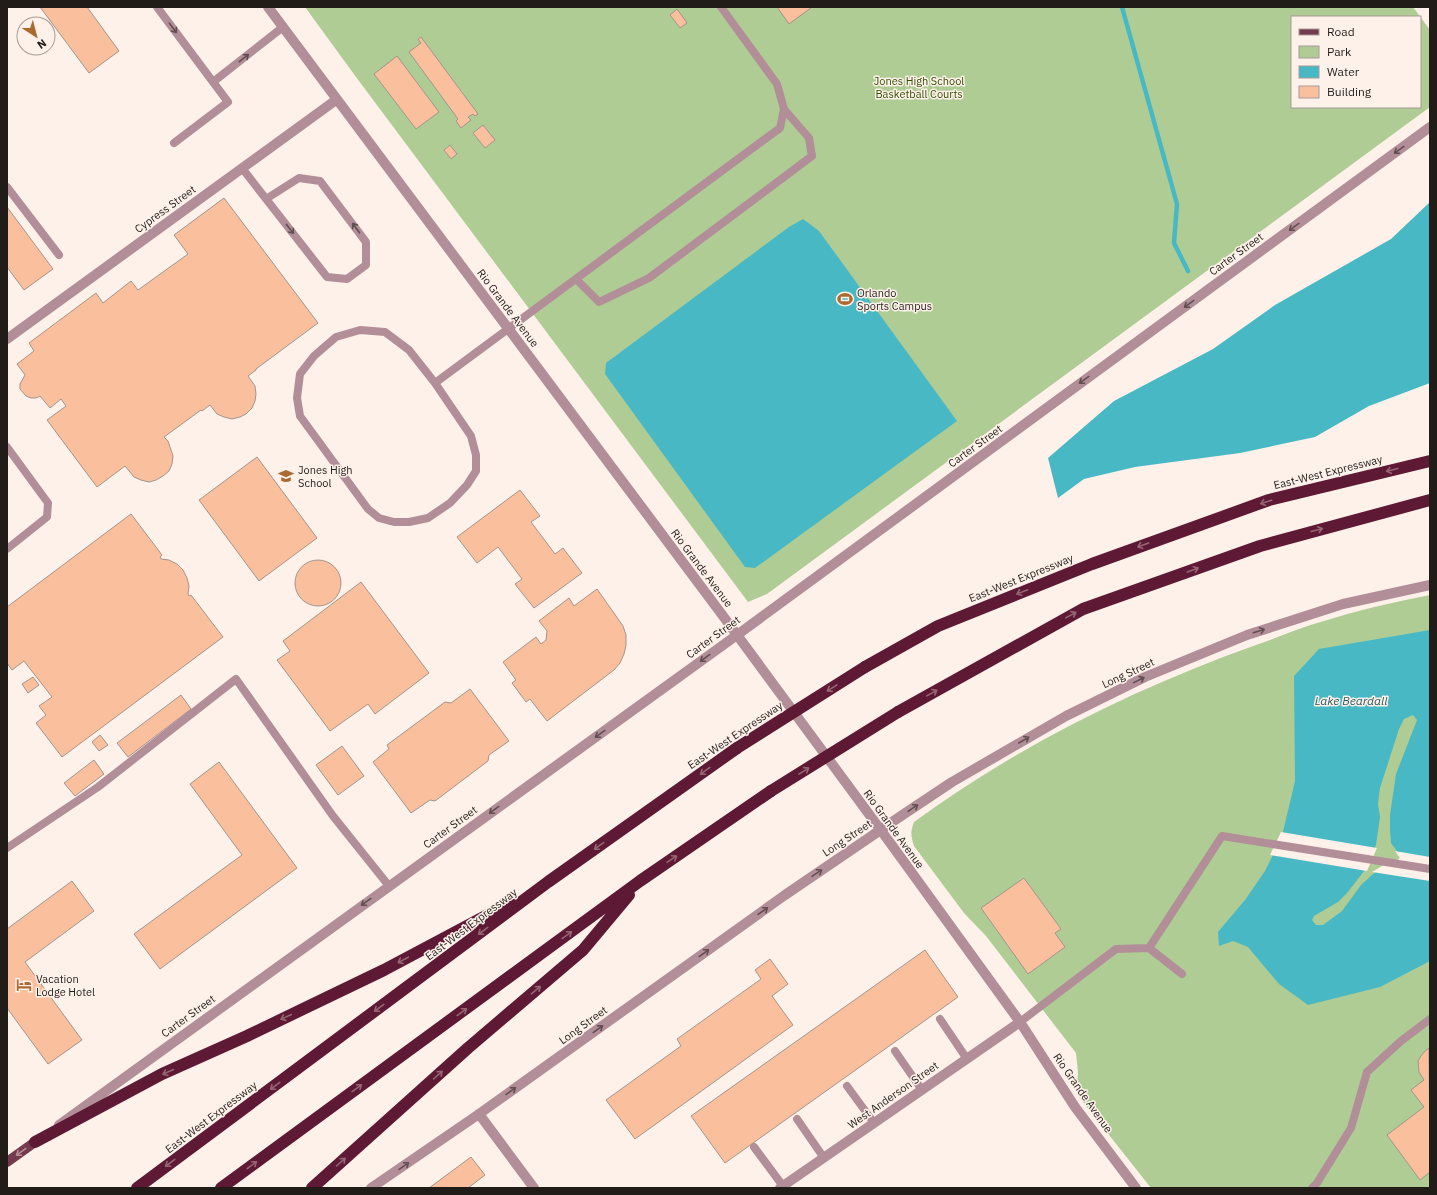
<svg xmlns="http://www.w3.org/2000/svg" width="1437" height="1195" viewBox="0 0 1437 1195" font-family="'IBM Plex Sans',sans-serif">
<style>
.green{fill:#afcc95;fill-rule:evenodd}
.water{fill:#48b9c4;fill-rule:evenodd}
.pier{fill:#fef1ea}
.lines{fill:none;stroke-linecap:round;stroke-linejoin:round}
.stream{stroke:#48b9c4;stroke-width:4.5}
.building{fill:#fac09d;stroke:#a3948c}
.service{stroke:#b28e98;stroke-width:8}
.minor{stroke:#b28e98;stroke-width:10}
.tertiary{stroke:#b28e98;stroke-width:10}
.primary{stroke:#763a4e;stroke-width:10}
.motorway{stroke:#5e1a35;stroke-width:12}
.motorway-bridge{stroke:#5e1a35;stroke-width:12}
.oneway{stroke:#624f52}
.oneway2{stroke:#966574}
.oneway3{stroke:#b38c94}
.labels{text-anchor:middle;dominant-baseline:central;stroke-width:3;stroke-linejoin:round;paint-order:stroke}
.park-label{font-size:11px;fill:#315001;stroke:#fef1ea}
.street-label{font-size:11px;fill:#211c18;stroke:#fef1ea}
.poi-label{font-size:11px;fill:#211c18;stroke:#fef1ea;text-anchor:start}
.water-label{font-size:12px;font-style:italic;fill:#2c5c61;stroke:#fef1ea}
</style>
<rect width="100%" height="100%" fill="#fef1ea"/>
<path class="green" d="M 305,7 L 1413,7 L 1430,30 L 1430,107 L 767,594 L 748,602 L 356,77 ZM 1292,17 L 1420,17 L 1420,107 L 1292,107 Z
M 1430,595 L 1430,1188 L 1151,1188 L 1079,1097 L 1077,1089 L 1078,1072 L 1076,1053 L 986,936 L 964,913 L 914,846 C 911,836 910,832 914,822 C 1018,746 1135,688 1256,645 C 1279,637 1301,627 1324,621 C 1359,610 1394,602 1430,595 Z"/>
<path class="water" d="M 1430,202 L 1430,383 L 1369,406 L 1315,437 L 1240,453 L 1135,467 L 1084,479 L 1058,498 L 1048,458 L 1114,401 L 1213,349 L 1275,305 L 1391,239 Z
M 803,219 L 819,231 L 957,421 L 755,568 L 745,567 L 605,374 L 606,363 L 789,227 Z
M 1430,630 L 1430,961 L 1380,987 L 1308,1005 L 1279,984 L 1248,947 L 1233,941 L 1219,946 L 1218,932 L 1245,900 L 1265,871 L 1282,836 L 1295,781 L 1294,676 L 1319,649 ZM 1413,715 L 1417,720 L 1396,774 L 1390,815 L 1390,831 L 1391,843 L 1402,858 L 1385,866 L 1373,874 L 1361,885 L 1342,911 L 1323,925 L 1316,925 L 1312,920 L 1314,916 L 1338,902 L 1347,893 L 1365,870 L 1376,845 L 1380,817 L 1378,804 L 1380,788 L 1399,729 L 1404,719 Z"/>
<path class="pier" d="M 1281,832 L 1377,848 L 1367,871 L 1270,855 Z
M 1395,851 L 1430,857 L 1430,881 L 1372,872 L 1384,865 L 1396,861 L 1400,858 Z"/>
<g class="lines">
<path class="stream" d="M 1122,7 L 1177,204 L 1174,243 L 1188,271"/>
</g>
<path class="building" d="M 40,7 L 87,7 L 119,51 L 89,73 Z
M 777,7 L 812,7 L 789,24 Z
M 677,9 L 687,23 L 680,28 L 670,15 Z
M 421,37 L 478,114 L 475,116 L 473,114 L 468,117 L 471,120 L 461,128 L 456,121 L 458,119 L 409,52 L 421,43 L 418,39 Z
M 397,56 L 439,112 L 416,129 L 374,74 Z
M 483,125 L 495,140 L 485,148 L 473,133 Z
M 450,145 L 457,154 L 451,159 L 444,150 Z
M 224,198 L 318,323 L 256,369 L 256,370 L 248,376 L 255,386 L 256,394 L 255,401 L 252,408 L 246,414 L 240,417 L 232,419 L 224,417 L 217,414 L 210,405 L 202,411 L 201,410 L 164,437 L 168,441 L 173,456 L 172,464 L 169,471 L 163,476 L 156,480 L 149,482 L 141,480 L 134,477 L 125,466 L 97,487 L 47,420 L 66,406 L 61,399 L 50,408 L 40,396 L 36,398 L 31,398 L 26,396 L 20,389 L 20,384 L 25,375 L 17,364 L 34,351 L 29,343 L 96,293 L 103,303 L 131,281 L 138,290 L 188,254 L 174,235 Z
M 7,207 L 53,269 L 24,290 L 7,267 Z
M 257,457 L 317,538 L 259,581 L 199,500 Z
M 520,490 L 540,516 L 531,522 L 555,554 L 563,548 L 582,573 L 534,608 L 515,584 L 522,579 L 498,547 L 477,563 L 457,537 Z
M 131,514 L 162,555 L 160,557 L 161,559 L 169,560 L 177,564 L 183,570 L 187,578 L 189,586 L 188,594 L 189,596 L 191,595 L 223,637 L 62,757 L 36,723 L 46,715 L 39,706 L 52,697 L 24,661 L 12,670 L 7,663 L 7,607 Z
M295 583a23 23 0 1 1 46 0a23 23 0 1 1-46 0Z
M 361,582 L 429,673 L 375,714 L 368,704 L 330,731 L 277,660 L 290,651 L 283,641 Z
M 597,589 L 623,626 L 626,635 L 626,645 L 624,654 L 620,663 L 614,670 L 547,721 L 530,699 L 526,702 L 512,683 L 516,680 L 503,662 L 536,637 L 541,644 L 546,640 L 547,631 L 539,621 L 569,598 L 574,606 Z
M 33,677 L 39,685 L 28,693 L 22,684 Z
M 470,689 L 509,741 L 489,755 L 488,761 L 435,801 L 430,800 L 411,813 L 373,762 L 389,749 L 387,745 L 445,702 L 451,703 Z
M 181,695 L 191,709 L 128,757 L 117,743 Z
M 100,735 L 108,745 L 99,751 L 92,742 Z
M 342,746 L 364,776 L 338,795 L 316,765 Z
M 94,760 L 104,774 L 75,796 L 64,783 Z
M 219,762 L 297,868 L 160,969 L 134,934 L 242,855 L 190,784 Z
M 1024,878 L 1061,929 L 1055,933 L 1065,947 L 1028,974 L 981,908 Z
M 72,881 L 94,911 L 25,962 L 82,1040 L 48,1064 L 7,1008 L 7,929 Z
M 925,950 L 958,997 L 725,1163 L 691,1116 Z
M 770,959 L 788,984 L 772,996 L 793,1025 L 635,1139 L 606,1100 L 681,1046 L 677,1039 L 761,979 L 755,970 Z
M 1429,1048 L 1430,1172 L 1420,1180 L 1387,1135 L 1424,1107 L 1411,1090 L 1424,1080 L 1419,1072 L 1418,1061 L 1423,1053 Z
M 471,1157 L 485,1175 L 468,1188 L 429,1188 Z"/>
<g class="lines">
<path class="service" d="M 157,7 L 228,102 L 174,143
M 213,82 L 283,27
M 242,168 L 327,277 L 347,279 L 366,265 L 366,242 L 320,181 L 299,178 L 266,199
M 7,187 L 59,255
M 576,279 L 599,302 L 649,278 L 812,156 L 809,138 L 784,109
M 360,330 L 385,332 L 409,350 L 435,383 L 471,436 L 476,455 L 476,471 L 467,485 L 450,503 L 428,518 L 409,522 L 394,522 L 379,518 L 368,509 L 300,416 L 297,398 L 300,374 L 314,356 L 336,337 Z
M 435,383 L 780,128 L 784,109 L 777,84 L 721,7
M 7,447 L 48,503 L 47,517 L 7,549
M 7,848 L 98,787 L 236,679 L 333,816 L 389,886
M 1149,948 L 1222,836 L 1430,869
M 940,1019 L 967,1059
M 1020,1022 L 1116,949 L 1149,948 L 1182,974
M 895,1051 L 922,1090
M 847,1086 L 874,1123
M 797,1119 L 824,1158
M 754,1147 L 783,1186
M 1312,1188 L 1317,1183 L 1351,1128 L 1367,1072 L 1401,1041 L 1430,1019"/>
<path class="minor" d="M 7,339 L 336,100
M 479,1114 L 534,1188"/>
<path class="tertiary" d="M 268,7 L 729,624 L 891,844 L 1020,1022 L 1075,1107 L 1136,1188
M 59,1125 L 737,635 L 1430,127
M 371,1188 L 479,1114 L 785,895 L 901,816 L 952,782 L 1066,716 L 1145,677 L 1247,635 L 1343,604 L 1430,585
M 780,1188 L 1020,1022"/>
<path class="primary" d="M 7,1162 L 35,1142"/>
<path class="motorway" d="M 865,667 L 938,626 L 1092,564 L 1269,500 L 1430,461
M 898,712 L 1083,609 L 1260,546 L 1430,500
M 35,1142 L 162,1074 L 247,1036 L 384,970 L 512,902
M 137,1188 L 548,882 L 737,748
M 221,1188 L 640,881 L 771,791
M 312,1188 L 468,1048 L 583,950 L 629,895"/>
<path class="motorway-bridge" d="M 737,748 L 865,667
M 771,791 L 898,712"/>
</g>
<defs><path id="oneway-shaft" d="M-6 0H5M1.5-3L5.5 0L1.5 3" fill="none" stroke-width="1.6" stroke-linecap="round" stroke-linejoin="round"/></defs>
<g class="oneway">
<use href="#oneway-shaft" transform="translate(173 28) rotate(53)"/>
<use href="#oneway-shaft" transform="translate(244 58) rotate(-38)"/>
<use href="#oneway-shaft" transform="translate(1399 150) rotate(144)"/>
<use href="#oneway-shaft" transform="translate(1294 227) rotate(144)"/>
<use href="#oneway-shaft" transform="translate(356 228) rotate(-127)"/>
<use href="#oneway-shaft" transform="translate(290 229) rotate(52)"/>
<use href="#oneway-shaft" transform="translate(1189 304) rotate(144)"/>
<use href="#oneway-shaft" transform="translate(1084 380) rotate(144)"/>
<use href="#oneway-shaft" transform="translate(1259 631) rotate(-18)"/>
<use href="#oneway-shaft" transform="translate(705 658) rotate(144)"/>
<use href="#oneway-shaft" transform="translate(1139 680) rotate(-26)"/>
<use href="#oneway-shaft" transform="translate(600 734) rotate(144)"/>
<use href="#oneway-shaft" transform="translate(1024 740) rotate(-30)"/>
<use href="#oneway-shaft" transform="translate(913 808) rotate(-34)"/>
<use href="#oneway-shaft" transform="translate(494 810) rotate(144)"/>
<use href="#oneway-shaft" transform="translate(817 873) rotate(-34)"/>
<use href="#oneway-shaft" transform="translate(366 902) rotate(144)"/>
<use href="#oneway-shaft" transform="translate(763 911) rotate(-35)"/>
<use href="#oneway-shaft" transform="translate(704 953) rotate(-36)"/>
<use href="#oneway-shaft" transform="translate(598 1029) rotate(-36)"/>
<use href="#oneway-shaft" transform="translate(511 1091) rotate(-35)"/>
<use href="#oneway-shaft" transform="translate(404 1166) rotate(-35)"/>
</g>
<g class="oneway2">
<use href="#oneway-shaft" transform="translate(1392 470) rotate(166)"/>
<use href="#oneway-shaft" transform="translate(1266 502) rotate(162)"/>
<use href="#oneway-shaft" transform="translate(1317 530) rotate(-15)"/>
<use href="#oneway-shaft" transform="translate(1143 545) rotate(160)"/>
<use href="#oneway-shaft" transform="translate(1193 570) rotate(-20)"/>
<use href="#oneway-shaft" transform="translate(1022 592) rotate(158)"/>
<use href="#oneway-shaft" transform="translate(1071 615) rotate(-29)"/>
<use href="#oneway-shaft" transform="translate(832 688) rotate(148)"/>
<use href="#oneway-shaft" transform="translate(932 693) rotate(-29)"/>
<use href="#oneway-shaft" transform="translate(705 771) rotate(144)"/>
<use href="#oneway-shaft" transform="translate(804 771) rotate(-32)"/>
<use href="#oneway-shaft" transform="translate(599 846) rotate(144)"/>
<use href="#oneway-shaft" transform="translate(672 859) rotate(-34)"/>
<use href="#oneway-shaft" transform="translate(483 931) rotate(143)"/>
<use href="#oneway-shaft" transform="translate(567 935) rotate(-36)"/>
<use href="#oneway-shaft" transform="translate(403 960) rotate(152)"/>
<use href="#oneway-shaft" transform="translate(536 990) rotate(-40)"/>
<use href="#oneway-shaft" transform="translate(379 1008) rotate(143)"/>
<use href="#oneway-shaft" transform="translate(462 1012) rotate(-36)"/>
<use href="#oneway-shaft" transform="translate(286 1017) rotate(155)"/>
<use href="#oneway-shaft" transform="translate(168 1072) rotate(156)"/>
<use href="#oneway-shaft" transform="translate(438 1075) rotate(-42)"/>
<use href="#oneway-shaft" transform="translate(275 1086) rotate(143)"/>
<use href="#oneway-shaft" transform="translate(357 1088) rotate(-36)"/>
<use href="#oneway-shaft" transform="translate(341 1162) rotate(-42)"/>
<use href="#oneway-shaft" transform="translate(170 1163) rotate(143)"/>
<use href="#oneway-shaft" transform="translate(252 1165) rotate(-36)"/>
</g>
<use class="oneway3" href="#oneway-shaft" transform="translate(21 1152) rotate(144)"/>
<defs>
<g id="stadium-bare" transform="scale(1.2)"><path d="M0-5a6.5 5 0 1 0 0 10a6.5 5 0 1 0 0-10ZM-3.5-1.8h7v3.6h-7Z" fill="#aa6b32" stroke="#fef1ea" stroke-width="2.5" paint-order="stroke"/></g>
<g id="school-bare" transform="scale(1.2)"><path d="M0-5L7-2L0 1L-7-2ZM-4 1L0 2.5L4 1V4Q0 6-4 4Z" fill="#aa6b32" stroke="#fef1ea" stroke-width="2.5" paint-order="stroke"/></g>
<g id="hotel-bare" transform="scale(1.2)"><path d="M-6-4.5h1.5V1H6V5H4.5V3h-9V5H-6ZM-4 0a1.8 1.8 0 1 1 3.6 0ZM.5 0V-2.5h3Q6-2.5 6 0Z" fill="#aa6b32" stroke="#fef1ea" stroke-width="2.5" paint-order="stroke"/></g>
</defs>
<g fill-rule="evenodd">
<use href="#stadium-bare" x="845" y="299"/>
<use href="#school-bare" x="286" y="476"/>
<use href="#hotel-bare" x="24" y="985"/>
</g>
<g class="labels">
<g class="park-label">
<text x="919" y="81">Jones High School<tspan x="919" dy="13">Basketball Courts</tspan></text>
</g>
<g class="street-label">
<text transform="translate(165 209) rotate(-36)">Cypress Street</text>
<text transform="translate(1236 254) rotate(-36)">Carter Street</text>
<text transform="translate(508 308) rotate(53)">Rio Grande Avenue</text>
<text transform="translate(975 446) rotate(-36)">Carter Street</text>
<text transform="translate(1328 472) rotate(-14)">East-West Expressway</text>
<text transform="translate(702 568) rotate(53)">Rio Grande Avenue</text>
<text transform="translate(1021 578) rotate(-22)">East-West Expressway</text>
<text transform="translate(713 637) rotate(-36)">Carter Street</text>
<text transform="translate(1128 673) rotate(-25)">Long Street</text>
<text transform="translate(735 735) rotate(-34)">East-West Expressway</text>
<text transform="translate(450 827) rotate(-36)">Carter Street</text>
<text transform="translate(894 829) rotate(54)">Rio Grande Avenue</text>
<text transform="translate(847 838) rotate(-34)">Long Street</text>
<text transform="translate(471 924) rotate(-37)">East-West Expressway</text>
<text transform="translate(188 1016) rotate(-36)">Carter Street</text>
<text transform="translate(583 1025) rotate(-36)">Long Street</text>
<text transform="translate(1083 1093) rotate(55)">Rio Grande Avenue</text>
<text transform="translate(893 1095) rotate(-35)">West Anderson Street</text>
<text transform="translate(211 1117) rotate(-37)">East-West Expressway</text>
</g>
<g class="poi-label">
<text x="857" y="293">Orlando<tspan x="857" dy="13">Sports Campus</tspan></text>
<text x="298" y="470">Jones High<tspan x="298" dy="13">School</tspan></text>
<text x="36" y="979">Vacation<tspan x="36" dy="13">Lodge Hotel</tspan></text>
</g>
<g class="water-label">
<text x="1351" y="700">Lake Beardall</text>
</g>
</g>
<rect width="1437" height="1195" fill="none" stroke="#211c18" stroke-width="16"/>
<rect x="1291" y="16" width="130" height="92" fill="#fef1ea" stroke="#a69c96"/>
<rect x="1299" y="29" width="20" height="6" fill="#763a4e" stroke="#a69c96"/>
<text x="1327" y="36" font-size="12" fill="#211c18">Road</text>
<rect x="1299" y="46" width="20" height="12" fill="#afcc95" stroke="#a69c96"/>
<text x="1327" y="56" font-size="12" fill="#211c18">Park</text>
<rect x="1299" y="66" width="20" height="12" fill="#48b9c4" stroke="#a69c96"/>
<text x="1327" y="76" font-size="12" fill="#211c18">Water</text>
<rect x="1299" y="86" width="20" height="12" fill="#fac09d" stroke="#a69c96"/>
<text x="1327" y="96" font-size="12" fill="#211c18">Building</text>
<g transform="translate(36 36) rotate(144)"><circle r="19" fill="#fef1ea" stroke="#a69c96"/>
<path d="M0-3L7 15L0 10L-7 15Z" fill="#aa6b32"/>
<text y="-6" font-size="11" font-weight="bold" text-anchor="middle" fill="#211c18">N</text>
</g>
</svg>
